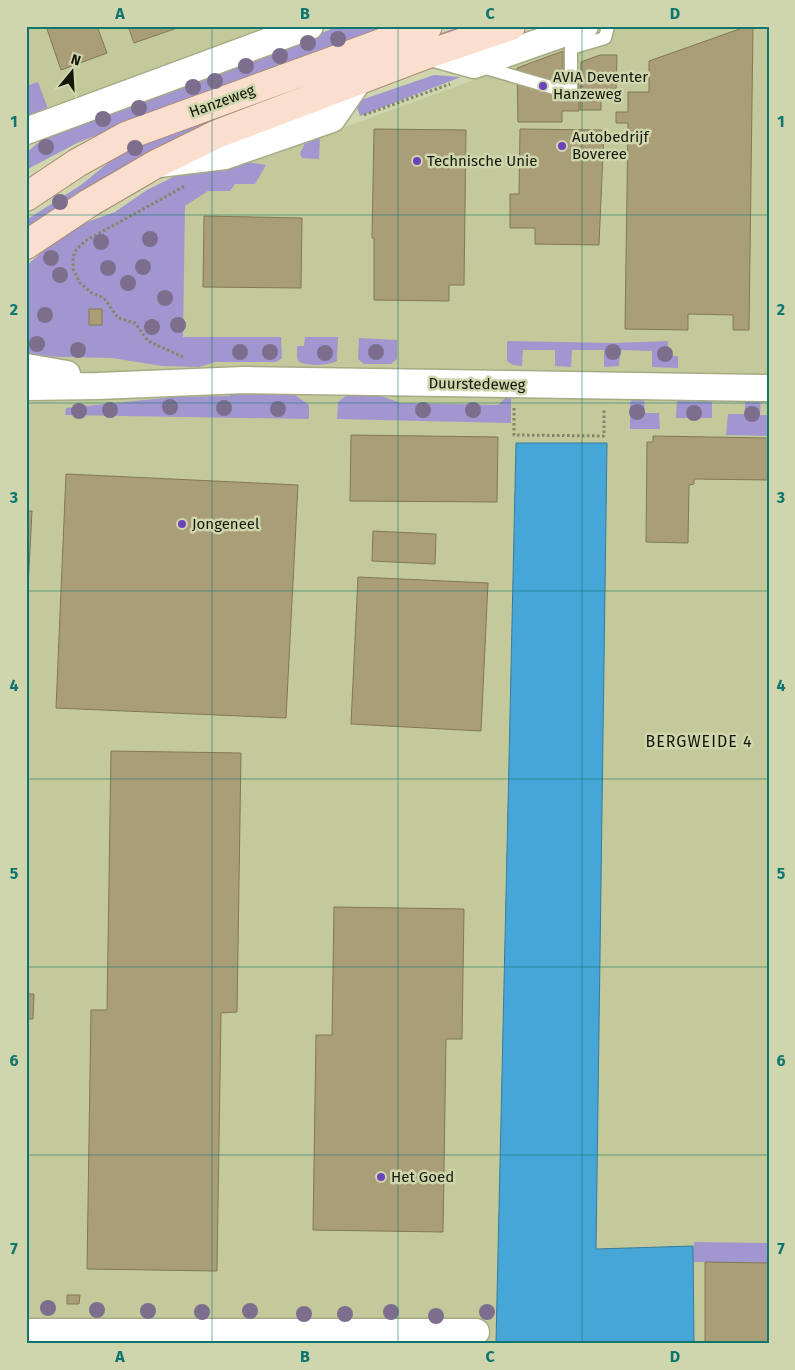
<svg xmlns="http://www.w3.org/2000/svg" width="795" height="1370" viewBox="0 0 795 1370" font-family="'Fira Sans',sans-serif">
<style>
.built{fill:#c3c99a}
.green{fill:#a296d0}
.water{fill:#45a6d7;stroke:#377b99}
.building{fill:#a99e78;stroke:#827853}
.lines{fill:none;stroke-linecap:round;stroke-linejoin:round}
.service-casing{stroke:#a6ab85;stroke-width:15}
.minor-casing{stroke:#a6ab85;stroke-width:29}
.primary-casing{stroke:#a98b73;stroke-width:30}
.path{stroke:#838769;stroke-width:3;stroke-dasharray:2.5 2.5;stroke-linecap:butt}
.service{stroke:#fff;stroke-width:12}
.minor{stroke:#fff;stroke-width:26}
.primary{stroke:#fbdfce;stroke-width:28}
.tree{fill:#7e6e8e}
.grid{fill:none;stroke:#0f766e;stroke-width:1;stroke-opacity:0.55}
.poi-dot{fill:#6b44bc;stroke:#cfd5ad;stroke-width:2}
.labels{text-anchor:middle;dominant-baseline:central;stroke-width:5;stroke-linejoin:round;paint-order:stroke}
.poi-label{font-size:15px;fill:#151708;stroke:#cfd5ad;text-anchor:start}
.street-label{font-size:15px;fill:#151708;stroke:#cfd5ad}
.neighbourhood-label{font-size:16px;letter-spacing:1px;fill:#151708;stroke:#cfd5ad}
.neatline{fill:none;stroke:#0f766e;stroke-width:2}
.grid-label{font-size:16px;text-anchor:middle;font-weight:bold;fill:#0f766e}
</style>
<rect width="100%" height="100%" fill="#cfd5ad"/>
<path class="built" d="M 26,26 L 279,26 L 26,117 Z
M 622,26 L 769,26 L 769,1344 L 694,1344 L 692,1246 L 596,1249 L 607,444 L 516,443 L 508,754 L 496,1344 L 26,1344 L 26,266 L 82,224 L 115,212 L 147,190 L 189,169 L 227,170 Z"/>
<path class="green" d="M 340,26 L 394,26 L 124,124 L 77,143 L 26,170 L 26,153 L 51,132 Z
M 461,26 L 481,26 L 26,237 L 26,220 L 81,185 L 119,154 L 131,147 L 307,81 Z
M 434,75 L 461,77 L 360,116 L 355,102 Z
M 38,82 L 48,109 L 26,117 L 26,86 Z
M 320,136 L 319,159 L 302,158 L 300,154 L 306,141 Z
M 247,162 L 266,165 L 255,184 L 235,184 L 230,191 L 208,191 L 185,206 L 183,337 L 281,337 L 282,358 L 276,362 L 215,362 L 199,367 L 162,366 L 112,358 L 26,356 L 26,266 L 58,238 L 82,224 L 115,212 L 147,190 L 189,169 L 227,170 Z
M 305,337 L 338,337 L 337,361 C 327,366 309,366 299,362 L 297,358 L 297,346 L 304,346 Z
M 359,338 L 397,340 L 397,359 L 391,364 L 364,364 L 358,359 Z
M 507,341 L 614,343 L 668,341 L 668,356 L 678,356 L 678,368 L 652,367 L 652,351 L 620,350 L 619,366 L 604,367 L 604,350 L 572,350 L 571,367 L 555,366 L 555,350 L 523,350 L 522,366 L 513,365 L 507,361 Z
M 231,392 L 291,392 L 309,405 L 309,419 L 65,415 L 66,408 L 174,397 L 230,396 Z
M 348,394 L 378,395 L 401,403 L 498,405 L 507,396 L 511,396 L 511,423 L 337,419 L 338,402 Z
M 634,397 L 644,398 L 645,413 L 659,413 L 660,429 L 630,429 L 630,402 Z
M 677,397 L 712,398 L 712,418 L 676,418 Z
M 745,397 L 761,397 L 760,415 L 769,415 L 769,436 L 726,435 L 728,414 L 745,414 Z
M 694,1242 L 769,1243 L 769,1263 L 693,1262 Z"/>
<path class="water" d="M 516,443 L 607,443 L 596,1249 L 693,1246 L 694,1344 L 496,1344 Z"/>
<path class="building" d="M 46,26 L 97,26 L 107,53 L 61,70 Z
M 128,26 L 180,26 L 180,27 L 134,43 Z
M 748,26 L 753,26 L 749,330 L 733,330 L 733,315 L 688,314 L 688,330 L 625,329 L 628,123 L 616,123 L 616,112 L 628,112 L 628,92 L 649,92 L 649,61 Z
M 563,51 L 563,79 L 579,79 L 579,111 L 562,111 L 562,122 L 518,122 L 517,68 Z
M 600,55 L 617,55 L 616,91 L 601,90 L 601,110 L 580,110 L 581,62 Z
M 374,129 L 466,130 L 464,285 L 449,285 L 449,301 L 374,300 L 374,238 L 372,238 Z
M 520,129 L 604,130 L 599,245 L 535,244 L 535,228 L 510,228 L 510,194 L 519,194 Z
M 204,216 L 302,218 L 301,288 L 203,287 Z
M 89,309 L 102,309 L 102,325 L 89,325 Z
M 351,435 L 498,437 L 497,502 L 350,501 Z
M 653,436 L 769,438 L 769,480 L 694,479 L 694,484 L 689,485 L 688,543 L 646,542 L 647,442 L 653,442 Z
M 66,474 L 298,485 L 286,718 L 56,708 Z
M 26,511 L 32,511 L 26,626 Z
M 373,531 L 436,534 L 435,564 L 372,561 Z
M 358,577 L 488,583 L 481,731 L 351,724 Z
M 111,751 L 241,753 L 237,1012 L 221,1013 L 217,1271 L 87,1269 L 91,1010 L 107,1010 Z
M 334,907 L 464,909 L 462,1039 L 446,1039 L 443,1232 L 313,1230 L 316,1035 L 332,1035 Z
M 26,994 L 34,994 L 33,1019 L 26,1019 Z
M 705,1262 L 769,1263 L 769,1344 L 705,1344 Z
M 67,1295 L 80,1295 L 79,1304 L 67,1304 Z"/>
<g class="lines">
<g class="service-casing">
<path id="service" d="M 479,66 L 571,93 L 571,48 L 605,38 L 608,26"/>
</g>
<g class="minor-casing">
<path id="minor" d="M 431,53 L 474,65 L 585,26
M 26,131 L 310,26
M 159,164 L 225,156 L 332,119 L 359,80
M 26,367 L 67,374
M 26,387 L 98,386 L 244,380 L 769,388
M 26,1332 L 476,1332"/>
</g>
<g class="primary-casing">
<path id="primary" d="M 26,197 L 77,163 L 126,136 L 428,26
M 26,245 L 89,203 L 156,164 L 217,134 L 431,53 L 511,26"/>
</g>
<path class="path" d="M 364,115 L 450,84
M 183,357 L 148,341 L 135,323 L 118,318 L 104,298 L 92,293 L 80,283 L 73,269 L 73,257 L 76,250 L 85,241 L 185,186
M 514,408 L 514,435 L 604,436 L 604,409"/>
<use href="#service" class="service"/>
<use href="#minor" class="minor"/>
<use href="#primary" class="primary"/>
</g>
<g class="tree">
<circle cx="338" cy="39" r="8"/>
<circle cx="308" cy="43" r="8"/>
<circle cx="280" cy="56" r="8"/>
<circle cx="246" cy="66" r="8"/>
<circle cx="215" cy="81" r="8"/>
<circle cx="193" cy="87" r="8"/>
<circle cx="139" cy="108" r="8"/>
<circle cx="103" cy="119" r="8"/>
<circle cx="46" cy="147" r="8"/>
<circle cx="135" cy="148" r="8"/>
<circle cx="60" cy="202" r="8"/>
<circle cx="150" cy="239" r="8"/>
<circle cx="101" cy="242" r="8"/>
<circle cx="51" cy="258" r="8"/>
<circle cx="143" cy="267" r="8"/>
<circle cx="108" cy="268" r="8"/>
<circle cx="60" cy="275" r="8"/>
<circle cx="128" cy="283" r="8"/>
<circle cx="165" cy="298" r="8"/>
<circle cx="45" cy="315" r="8"/>
<circle cx="178" cy="325" r="8"/>
<circle cx="152" cy="327" r="8"/>
<circle cx="37" cy="344" r="8"/>
<circle cx="78" cy="350" r="8"/>
<circle cx="240" cy="352" r="8"/>
<circle cx="270" cy="352" r="8"/>
<circle cx="376" cy="352" r="8"/>
<circle cx="613" cy="352" r="8"/>
<circle cx="325" cy="353" r="8"/>
<circle cx="665" cy="354" r="8"/>
<circle cx="170" cy="407" r="8"/>
<circle cx="224" cy="408" r="8"/>
<circle cx="278" cy="409" r="8"/>
<circle cx="110" cy="410" r="8"/>
<circle cx="423" cy="410" r="8"/>
<circle cx="473" cy="410" r="8"/>
<circle cx="79" cy="411" r="8"/>
<circle cx="637" cy="412" r="8"/>
<circle cx="694" cy="413" r="8"/>
<circle cx="752" cy="414" r="8"/>
<circle cx="48" cy="1308" r="8"/>
<circle cx="97" cy="1310" r="8"/>
<circle cx="148" cy="1311" r="8"/>
<circle cx="250" cy="1311" r="8"/>
<circle cx="202" cy="1312" r="8"/>
<circle cx="391" cy="1312" r="8"/>
<circle cx="487" cy="1312" r="8"/>
<circle cx="304" cy="1314" r="8"/>
<circle cx="345" cy="1314" r="8"/>
<circle cx="436" cy="1316" r="8"/>
</g>
<path class="grid" d="M 212,26 L 212,1344M 398,26 L 398,1344M 582,26 L 582,1344M 26,215 L 769,215M 26,403 L 769,403M 26,591 L 769,591M 26,779 L 769,779M 26,967 L 769,967M 26,1155 L 769,1155"/>
<g class="poi-dot">
<circle cx="543" cy="86" r="5"/>
<circle cx="562" cy="146" r="5"/>
<circle cx="417" cy="161" r="5"/>
<circle cx="182" cy="524" r="5"/>
<circle cx="381" cy="1177" r="5"/>
</g>
<g class="labels">
<g class="poi-label">
<text x="553" y="77">AVIA Deventer<tspan x="553" dy="17">Hanzeweg</tspan></text>
<text x="572" y="137">Autobedrijf<tspan x="572" dy="17">Boveree</tspan></text>
<text x="427" y="161">Technische Unie</text>
<text x="192" y="524">Jongeneel</text>
<text x="391" y="1177">Het Goed</text>
</g>
<g class="street-label">
<text transform="translate(222 101) rotate(-20)">Hanzeweg</text>
<text transform="translate(477 384) rotate(1)">Duurstedeweg</text>
</g>
<g class="neighbourhood-label">
<text x="699" y="741">BERGWEIDE 4</text>
</g>
</g>
<rect width="795" height="1370" fill="none" stroke="#cfd5ad" stroke-width="55"/>
<g transform="translate(72 72) rotate(18)" stroke="#cfd5ad" stroke-width="4" paint-order="stroke">
<path d="M0-4L9 19L0 12L-9 19Z" fill="#151708"/>
<text y="-8" font-size="14" font-weight="bold" text-anchor="middle" fill="#151708">N</text>
</g>
<rect x="28" y="28" width="740" height="1314" class="neatline"/>
<g class="grid-label">
<text x="120" y="19">A</text>
<text x="305" y="19">B</text>
<text x="490" y="19">C</text>
<text x="675" y="19">D</text>
<text x="14" y="127">1</text>
<text x="781" y="127">1</text>
<text x="14" y="315">2</text>
<text x="781" y="315">2</text>
<text x="14" y="503">3</text>
<text x="781" y="503">3</text>
<text x="14" y="691">4</text>
<text x="781" y="691">4</text>
<text x="14" y="879">5</text>
<text x="781" y="879">5</text>
<text x="14" y="1066">6</text>
<text x="781" y="1066">6</text>
<text x="14" y="1254">7</text>
<text x="781" y="1254">7</text>
<text x="120" y="1362">A</text>
<text x="305" y="1362">B</text>
<text x="490" y="1362">C</text>
<text x="675" y="1362">D</text>
</g>
</svg>
